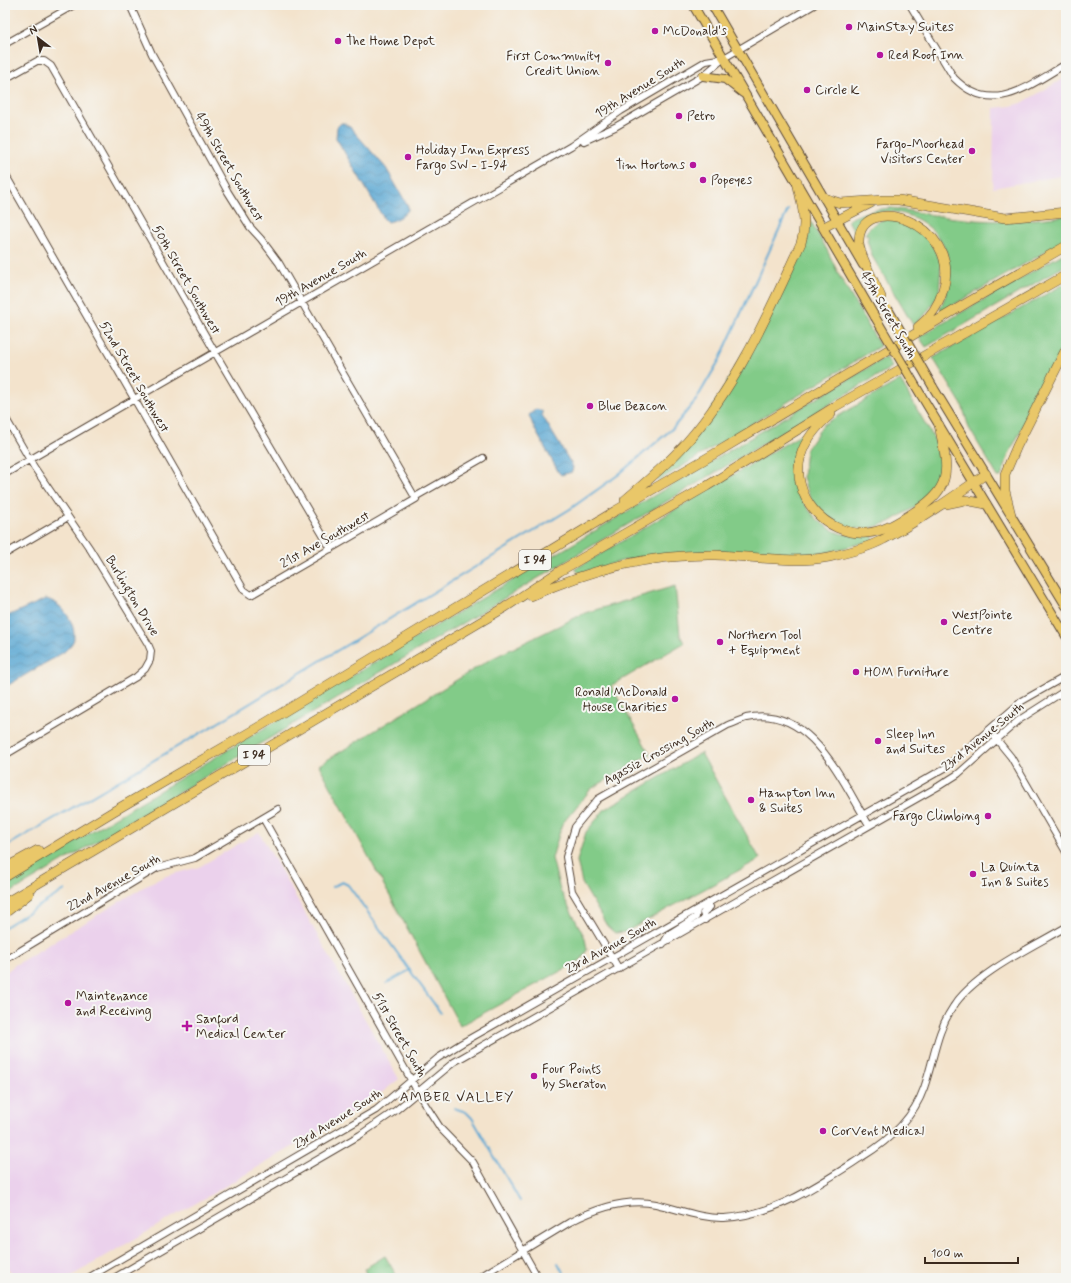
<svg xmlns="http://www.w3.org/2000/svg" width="1071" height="1283" viewBox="0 0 1071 1283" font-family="Mynerve,sans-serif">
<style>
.built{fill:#ebd1ec}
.grass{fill:#82cb88;stroke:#5e7a53}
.park{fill:url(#park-tufts);stroke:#5e7a53}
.water{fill:url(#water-waves);stroke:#4a6878}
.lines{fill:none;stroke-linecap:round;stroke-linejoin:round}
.stream{stroke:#5aa7d3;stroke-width:2}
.minor-casing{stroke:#574638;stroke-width:8}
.major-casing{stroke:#574638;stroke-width:10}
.highway-casing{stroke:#574638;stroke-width:10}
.minor{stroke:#fff;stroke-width:6}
.major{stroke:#e9c769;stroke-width:8}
.highway{stroke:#e9c769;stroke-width:9}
.major-bridge-casing{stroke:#574638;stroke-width:10;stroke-linecap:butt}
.major-bridge{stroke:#e9c769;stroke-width:8}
.poi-dot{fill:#b5179e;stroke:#f6f6f2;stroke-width:1.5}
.labels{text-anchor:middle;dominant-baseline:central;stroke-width:4;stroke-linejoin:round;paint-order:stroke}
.shield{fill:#f6f6f2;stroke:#73675e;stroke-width:1}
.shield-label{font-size:12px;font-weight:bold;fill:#3b2a1e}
.poi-label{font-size:13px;fill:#3b2a1e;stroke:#f6f6f2;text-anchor:start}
.street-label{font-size:13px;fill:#3b2a1e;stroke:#f6f6f2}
.neighbourhood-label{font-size:14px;letter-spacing:1px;fill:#3b2a1e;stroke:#f6f6f2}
</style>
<defs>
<pattern id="park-tufts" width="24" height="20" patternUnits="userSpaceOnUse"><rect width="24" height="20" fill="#82cb88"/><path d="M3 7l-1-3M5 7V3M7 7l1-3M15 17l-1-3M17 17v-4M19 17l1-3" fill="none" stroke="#71ae75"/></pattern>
<pattern id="water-waves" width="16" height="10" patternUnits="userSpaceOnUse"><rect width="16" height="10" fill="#5aa7d3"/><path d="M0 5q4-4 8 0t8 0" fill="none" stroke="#4c88ab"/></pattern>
</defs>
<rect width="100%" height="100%" fill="#f6f6f2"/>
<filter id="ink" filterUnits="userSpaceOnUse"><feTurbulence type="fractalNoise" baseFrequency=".025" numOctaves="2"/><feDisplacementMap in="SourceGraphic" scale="8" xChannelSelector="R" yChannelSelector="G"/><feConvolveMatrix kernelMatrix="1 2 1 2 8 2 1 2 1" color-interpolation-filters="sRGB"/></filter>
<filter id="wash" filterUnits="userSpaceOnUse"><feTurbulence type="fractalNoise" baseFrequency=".012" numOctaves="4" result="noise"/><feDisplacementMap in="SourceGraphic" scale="16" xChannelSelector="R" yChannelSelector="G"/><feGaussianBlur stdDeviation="0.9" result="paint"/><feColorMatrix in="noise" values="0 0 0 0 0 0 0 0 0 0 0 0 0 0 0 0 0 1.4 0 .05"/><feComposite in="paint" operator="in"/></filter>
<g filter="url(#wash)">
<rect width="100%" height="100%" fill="#f3e3cc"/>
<path class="built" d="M 1066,77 L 1066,175 L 993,188 L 994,108 L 1011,106 L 1022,103 Z
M 259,832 L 399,1079 L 371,1101 L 68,1278 L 18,1278 L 5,1267 L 5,973 L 15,965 L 152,882 L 166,876 L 199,867 Z"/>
<path class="grass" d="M 892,208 C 916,212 940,217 965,219 C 999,223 1032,220 1066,216 L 1066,240 L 943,311 L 940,308 C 962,267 944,220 895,212 C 888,211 877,211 871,216 C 866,220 862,227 858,232 L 854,232 L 848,220 C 863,212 875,209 892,208 Z
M 809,218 L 827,250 L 840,277 L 880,346 L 658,481 L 655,477 L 696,437 L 806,241 L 809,232 Z
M 888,219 L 907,223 L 931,241 L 941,263 L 939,295 L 924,316 L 913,325 L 872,256 L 867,240 L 869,235 L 865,234 C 872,224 877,221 888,219 Z
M 1066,252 L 1066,265 L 926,347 L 919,337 Z
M 1066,283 L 1066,341 L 1009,454 L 1001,477 L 998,477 L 969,428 L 962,405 L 933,358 Z
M 886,357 L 892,367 L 5,896 L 5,883 Z
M 900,380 L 940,449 L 943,459 L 941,480 L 928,499 L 890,522 L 867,529 L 850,528 L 830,519 L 814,506 L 806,488 L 803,477 L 806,450 L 823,425 Z
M 802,434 L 804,437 C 798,448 793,459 794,472 C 796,498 815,524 839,533 C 849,536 862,535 873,536 L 873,540 L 826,553 L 784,556 L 712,551 L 626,560 L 579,573 L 575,569 Z
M 675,586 L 680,635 L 684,643 L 611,686 L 650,754 L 591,789 L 562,824 L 552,858 L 560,890 L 585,938 L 587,950 L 581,960 L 460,1026 L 319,765 L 489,660 L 585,613 Z
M 701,753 L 760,859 L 625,932 L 615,933 L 607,926 L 582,883 L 577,861 L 586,832 L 605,809 Z"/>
<path class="park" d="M 385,1256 L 398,1278 L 358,1278 L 366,1273 L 364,1269 Z"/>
<path class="water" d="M 341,123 L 345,123 L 350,127 L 386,168 L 408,206 L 408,210 C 404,216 395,221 387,222 L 384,219 L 336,138 L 337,127 Z
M 536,409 L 542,411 L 542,415 L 573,467 L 572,472 L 561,475 L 559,473 L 534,428 L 529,415 Z
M 46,599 C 61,602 75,621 74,637 C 74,643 69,647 64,652 L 5,687 L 5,617 Z"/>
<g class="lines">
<path class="stream" d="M 5,847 L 216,724 L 505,549 L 570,509 L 618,475 L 673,428 L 696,400 L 720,359 L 788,210
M 332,887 L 342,882 L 348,885 L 440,1012
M 5,927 L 65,890
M 387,983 L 410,970
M 454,1108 L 466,1112 L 472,1118 L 520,1201
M 558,1263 L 566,1278"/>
</g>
</g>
<g filter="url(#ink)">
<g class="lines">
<g class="minor-casing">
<path id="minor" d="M 910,5 L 954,78 C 992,117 1028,86 1066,64
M 5,44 L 74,5
M 5,79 L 37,61 L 44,61 L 51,66 L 220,361 L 331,549
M 584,141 L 615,127 L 703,76 L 724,58 L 814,5
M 5,174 L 244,590 L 251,595 L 416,499 L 279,263 L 261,239 L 250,227 L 228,192 L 152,54 L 130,5
M 5,417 L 34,467 L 90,549 L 148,644 L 151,651 L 150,660 L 145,669 L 136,677 L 5,755
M 5,474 L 571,146 L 621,111 L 706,61 L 724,58
M 415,497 L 483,458
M 5,554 L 68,517
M 989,730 L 1011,757 L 1066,852
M 263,818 L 423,1101 L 441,1129 L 473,1162 L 538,1278
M 705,920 L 703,913 L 710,907
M 663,944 L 669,934 L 696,917 L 697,910
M 5,960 L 157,868 L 195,858 L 278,809
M 619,969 L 572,891 L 566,857 L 575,827 L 598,799 L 728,725 C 734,723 740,720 746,718 C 811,703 842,782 869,825
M 5,1278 L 6,1278
M 88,1278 L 376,1110 L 438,1058 L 462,1043 L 945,768 L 1022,701 L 1066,676
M 114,1278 L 360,1135 L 395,1111 L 454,1062 L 939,786 L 958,774 L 1019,720 L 1066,690
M 478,1278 L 570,1222 C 595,1209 627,1198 656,1204 C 678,1209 702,1219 724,1218 C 776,1215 820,1184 862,1157 C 890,1140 913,1119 924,1088 C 934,1060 936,1032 953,1007 C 974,974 1032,947 1066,927"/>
</g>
<g class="major-casing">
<path id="major" d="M 693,5 L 875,317
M 712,5 L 863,265
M 703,76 L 725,79 L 743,93
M 933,387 L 1066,606
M 921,395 L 1066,636"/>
</g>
<g class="highway-casing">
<path id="highway" d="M 824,198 L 840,203 L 883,200 L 899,200 L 1005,218 L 1066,212
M 824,227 L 871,203
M 881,297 C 876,285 860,256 859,244 C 856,189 964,221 943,290 C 939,304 930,318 918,327
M 831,414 C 818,425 806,438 801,455 C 789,495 826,536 866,533 C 882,532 895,524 908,516 C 954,488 949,473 939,425
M 625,500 C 646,482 669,463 687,442 C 738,384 769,312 801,243 C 808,221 801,203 797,181
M 946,504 L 965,500 L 986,504
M 1011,515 L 1005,491 L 1005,474 L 1017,446 L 1066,349
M 531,596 C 588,570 652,554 715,555 C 752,556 793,564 829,557 C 847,553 868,548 884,539 C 919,521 953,497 986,474
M 5,868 L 38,850
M 5,877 L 114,811 L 257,728 L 615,511 L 714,454 L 970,301 L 1066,246
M 5,903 L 504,608 L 560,571 L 707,486 L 836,406 L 1066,275
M 5,913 L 29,894"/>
</g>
<use href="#minor" class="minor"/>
<use href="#major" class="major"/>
<use href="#highway" class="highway"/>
<g class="major-bridge-casing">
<path id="major-bridge" d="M 888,309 L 933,387
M 875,317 L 921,395"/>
</g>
<use href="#major-bridge" class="major-bridge"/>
</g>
</g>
<g class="poi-dot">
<circle cx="849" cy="27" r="4"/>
<circle cx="655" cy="31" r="4"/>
<circle cx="338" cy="41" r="4"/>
<circle cx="880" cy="55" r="4"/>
<circle cx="608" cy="63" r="4"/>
<circle cx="807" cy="90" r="4"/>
<circle cx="679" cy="116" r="4"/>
<circle cx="972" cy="151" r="4"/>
<circle cx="408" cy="157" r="4"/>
<circle cx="693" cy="165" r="4"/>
<circle cx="703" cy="180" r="4"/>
<circle cx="590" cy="406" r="4"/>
<circle cx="944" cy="622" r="4"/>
<circle cx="720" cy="642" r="4"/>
<circle cx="856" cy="672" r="4"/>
<circle cx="675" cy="699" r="4"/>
<circle cx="878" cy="741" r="4"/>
<circle cx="751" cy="800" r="4"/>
<circle cx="988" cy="816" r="4"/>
<circle cx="973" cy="874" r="4"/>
<circle cx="68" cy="1003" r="4"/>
<path d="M185 1020h4v4h4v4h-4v4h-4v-4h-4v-4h4z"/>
<circle cx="534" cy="1076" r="4"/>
<circle cx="823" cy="1131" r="4"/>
</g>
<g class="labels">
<g class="shield">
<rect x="519" y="550" width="32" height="20" rx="3"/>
<rect x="238" y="745" width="32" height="20" rx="3"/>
</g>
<g class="shield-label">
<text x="535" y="560">I 94</text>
<text x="254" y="755">I 94</text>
</g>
<g class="poi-label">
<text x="857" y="27">MainStay Suites</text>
<text x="663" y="31">McDonald's</text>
<text x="346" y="41">The Home Depot</text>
<text x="888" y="55">Red Roof Inn</text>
<text x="600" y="56" text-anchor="end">First Community<tspan x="600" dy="15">Credit Union</tspan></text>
<text x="815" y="90">Circle K</text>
<text x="687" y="116">Petro</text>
<text x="964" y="144" text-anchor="end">Fargo-Moorhead<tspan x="964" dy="15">Visitors Center</tspan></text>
<text x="416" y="150">Holiday Inn Express<tspan x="416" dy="15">Fargo SW - I-94</tspan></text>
<text x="685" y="165" text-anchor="end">Tim Hortons</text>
<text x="711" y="180">Popeyes</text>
<text x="598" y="406">Blue Beacon</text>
<text x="952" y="615">WestPointe<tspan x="952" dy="15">Centre</tspan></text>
<text x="728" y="635">Northern Tool<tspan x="728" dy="15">+ Equipment</tspan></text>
<text x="864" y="672">HOM Furniture</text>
<text x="667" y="692" text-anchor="end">Ronald McDonald<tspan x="667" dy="15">House Charities</tspan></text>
<text x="886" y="734">Sleep Inn<tspan x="886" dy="15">and Suites</tspan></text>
<text x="759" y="793">Hampton Inn<tspan x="759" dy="15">&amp; Suites</tspan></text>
<text x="980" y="816" text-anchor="end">Fargo Climbing</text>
<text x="981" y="867">La Quinta<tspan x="981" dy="15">Inn &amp; Suites</tspan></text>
<text x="76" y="996">Maintenance<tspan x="76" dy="15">and Receiving</tspan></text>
<text x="196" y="1019">Sanford<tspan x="196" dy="15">Medical Center</tspan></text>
<text x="542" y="1069">Four Points<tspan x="542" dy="15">by Sheraton</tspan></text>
<text x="831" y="1131">CorVent Medical</text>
</g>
<g class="street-label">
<text transform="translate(640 88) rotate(-32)">19th Avenue South</text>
<text transform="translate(229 167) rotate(60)">49th Street Southwest</text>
<text transform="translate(321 278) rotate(-30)">19th Avenue South</text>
<text transform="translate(186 280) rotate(60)">50th Street Southwest</text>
<text transform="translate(888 315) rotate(60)">45th Street South</text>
<text transform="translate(134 377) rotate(60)">52nd Street Southwest</text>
<text transform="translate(325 540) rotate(-30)">21st Ave Southwest</text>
<text transform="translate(132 596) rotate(59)">Burlington Drive</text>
<text transform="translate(983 737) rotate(-39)">23rd Avenue South</text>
<text transform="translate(659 752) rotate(-29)">Agassiz Crossing South</text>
<text transform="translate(114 883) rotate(-29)">22nd Avenue South</text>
<text transform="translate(611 946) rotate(-29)">23rd Avenue South</text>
<text transform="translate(399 1035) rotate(60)">51st Street South</text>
<text transform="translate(338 1119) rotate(-32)">23rd Avenue South</text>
</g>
<g class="neighbourhood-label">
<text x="457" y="1097">AMBER VALLEY</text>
</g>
</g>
<rect width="1071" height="1283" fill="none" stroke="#f6f6f2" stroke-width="20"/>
<g transform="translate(38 38) rotate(329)" stroke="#f6f6f2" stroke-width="3" paint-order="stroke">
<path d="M0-3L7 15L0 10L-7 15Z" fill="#3b2a1e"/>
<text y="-6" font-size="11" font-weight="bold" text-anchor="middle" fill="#3b2a1e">N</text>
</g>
<path d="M925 1257v6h93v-6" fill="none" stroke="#3b2a1e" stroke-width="2"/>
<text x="931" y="1257" font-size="12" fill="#3b2a1e" stroke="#f6f6f2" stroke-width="3" paint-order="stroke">100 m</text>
</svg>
